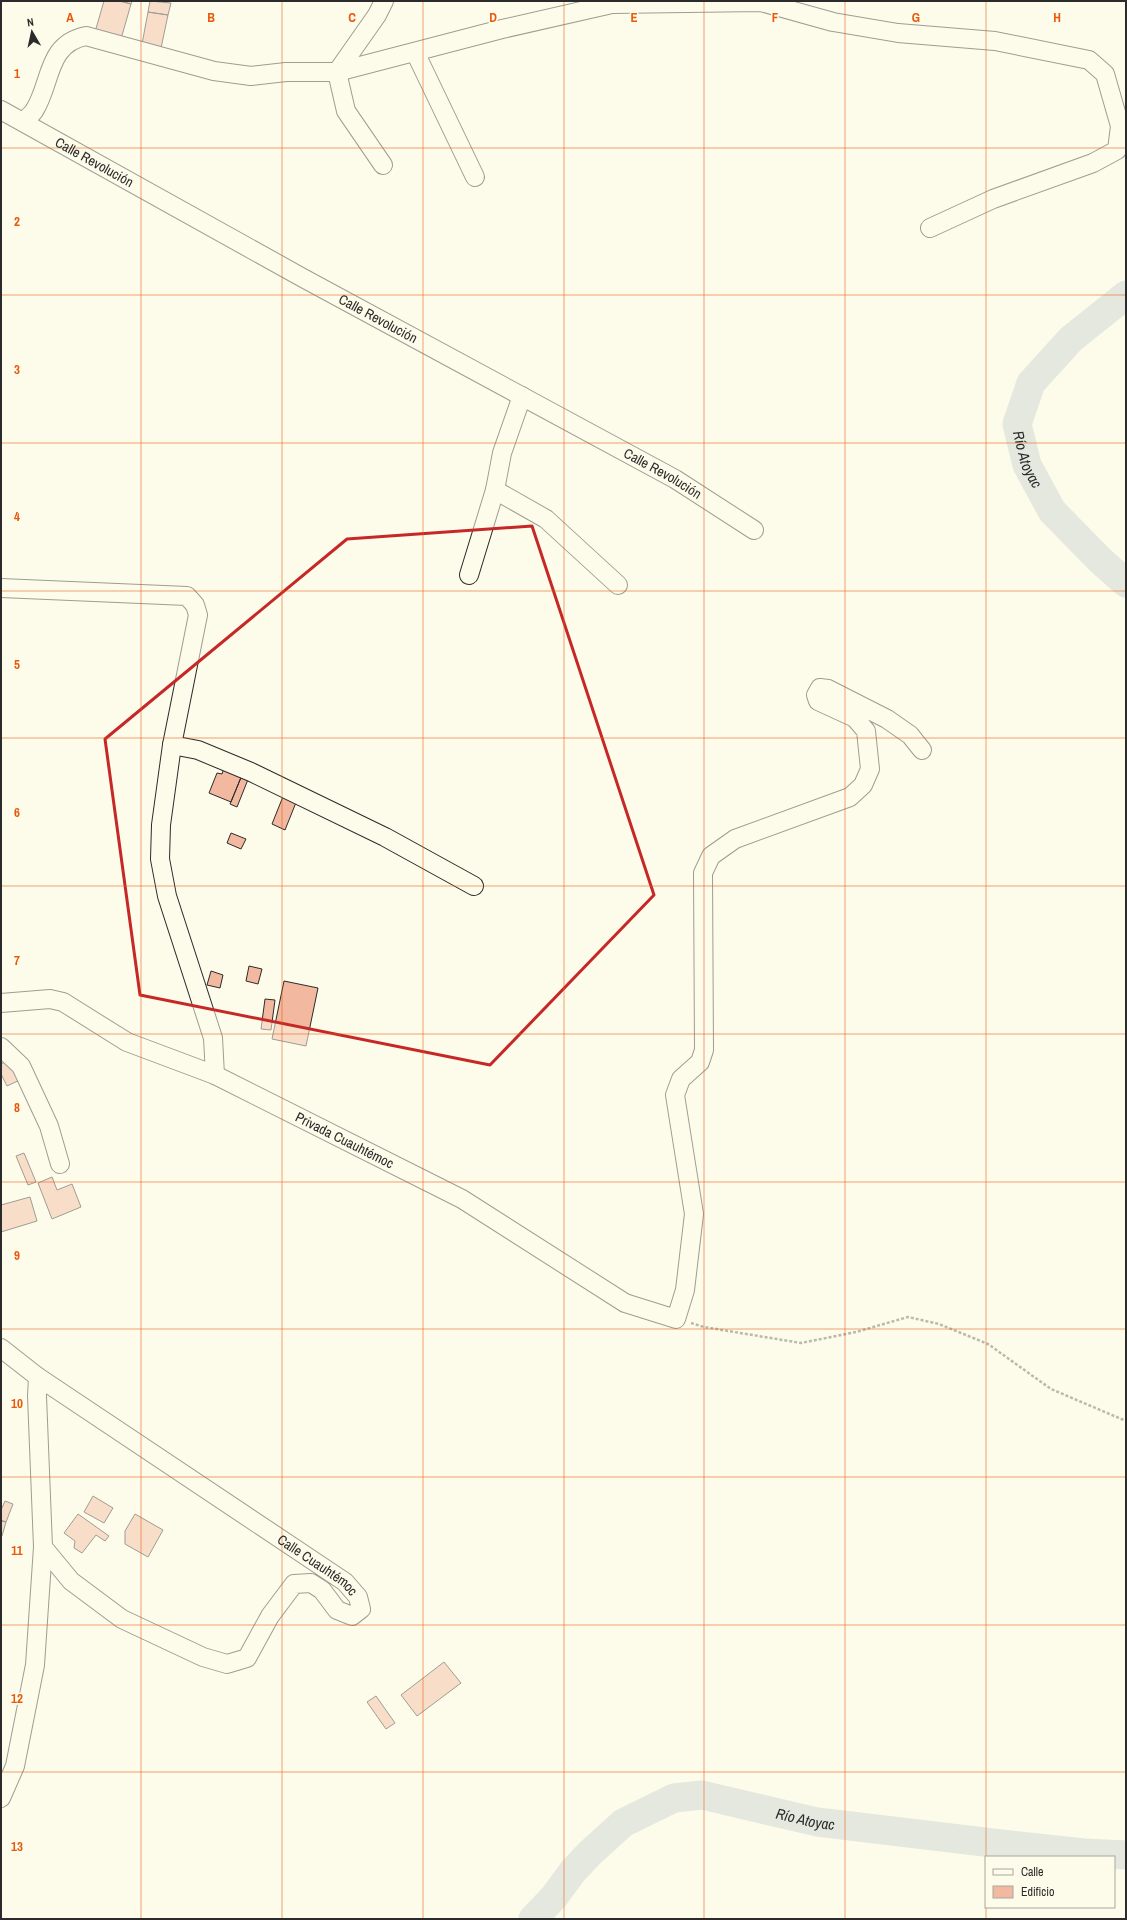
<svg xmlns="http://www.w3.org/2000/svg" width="1127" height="1920" viewBox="0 0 1127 1920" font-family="'Archivo Narrow',sans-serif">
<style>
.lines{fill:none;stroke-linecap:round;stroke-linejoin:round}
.river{stroke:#c7d0d0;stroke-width:29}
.building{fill:#f2b8a0;stroke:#2b2b2b}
.minor-casing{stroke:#2b2b2b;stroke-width:20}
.path{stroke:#6a6964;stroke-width:2.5;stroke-dasharray:3 2;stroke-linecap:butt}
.minor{stroke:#fdfbea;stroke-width:18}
.marked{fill:none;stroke:#c62828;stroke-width:3;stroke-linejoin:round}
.grid{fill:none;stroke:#e8590c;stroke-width:1;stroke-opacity:0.55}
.labels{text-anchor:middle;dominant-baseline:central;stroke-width:3;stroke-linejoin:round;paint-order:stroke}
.street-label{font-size:14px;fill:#2b2b2b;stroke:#fdfbea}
.water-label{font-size:15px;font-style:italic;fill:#2b2b2b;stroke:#fdfbea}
.grid-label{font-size:13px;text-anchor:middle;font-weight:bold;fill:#e8590c;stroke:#fdfbea;stroke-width:3;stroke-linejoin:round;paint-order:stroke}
</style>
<rect width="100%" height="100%" fill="#fdfbea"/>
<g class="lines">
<g class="river">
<path id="s1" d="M 1126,295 L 1071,339 L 1031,383 L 1017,424 L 1027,465 L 1052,511 L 1101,561 L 1126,583"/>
<path id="s2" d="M 533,1919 L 554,1897 L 573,1871 L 590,1853 L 623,1823 L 674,1798 L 702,1795 L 817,1822 L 1001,1844 L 1084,1853 L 1126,1855"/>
</g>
</g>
<path class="building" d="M 104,1 L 121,1 L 131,4 L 121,39 L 95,32 Z
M 119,1 L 132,1 L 131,4 Z
M 150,1 L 171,3 L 168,15 L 148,12 Z
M 148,12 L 168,15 L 161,48 L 142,44 Z
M 224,768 L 242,775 L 231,802 L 209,793 L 217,773 L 222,774 Z
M 242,775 L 249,777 L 237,807 L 230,804 Z
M 284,794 L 297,800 L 285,830 L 272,824 Z
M 231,833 L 246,839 L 241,849 L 227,843 Z
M 249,966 L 262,969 L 258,984 L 246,981 Z
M 211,971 L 223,975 L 220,988 L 207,985 Z
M 284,981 L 318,988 L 306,1046 L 272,1039 Z
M 265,999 L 275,1000 L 271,1030 L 261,1029 Z
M 12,1058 L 22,1079 L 7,1086 L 1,1074 L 1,1064 Z
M 24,1153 L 36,1182 L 28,1185 L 16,1156 Z
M 52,1177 L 57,1190 L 72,1184 L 81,1207 L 52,1219 L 38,1183 Z
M 30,1197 L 37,1221 L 1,1232 L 1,1205 Z
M 93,1496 L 113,1508 L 104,1523 L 84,1512 Z
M 5,1501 L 13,1504 L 6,1522 L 1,1520 L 1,1510 Z
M 78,1514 L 109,1536 L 105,1541 L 96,1535 L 82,1553 L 74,1548 L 75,1541 L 64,1533 Z
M 135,1514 L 163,1530 L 148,1557 L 125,1544 L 125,1531 Z
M 1,1521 L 6,1522 L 2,1536 L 1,1535 Z
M 444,1662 L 461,1683 L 417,1716 L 401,1695 Z
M 376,1696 L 395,1723 L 386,1729 L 367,1702 Z"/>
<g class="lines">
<g class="minor-casing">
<g id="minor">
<path d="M 415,52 L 475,177"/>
<path id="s3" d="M 1,110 L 303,278 L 675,479 L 754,530"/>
<path d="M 23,122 C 26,119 31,115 34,111 C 52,83 46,44 86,36 L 214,71 L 251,76 L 286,72 L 337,72 L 502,29 L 612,4 L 761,2 L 833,22 L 898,33 L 995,41 L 1089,60 L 1105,74 L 1120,126 L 1117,150 L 1093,163 L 993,199 L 930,228"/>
<path d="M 383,165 L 346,111 L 337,72 L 377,15 L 384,1"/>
<path d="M 495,490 L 546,519 L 618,585"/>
<path d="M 469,575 L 495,490 L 502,453 L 522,396"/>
<path d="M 1,588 L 187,596 L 195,605 L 198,615 L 172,745 L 161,825 L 160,859 L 167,896 L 213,1038 L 215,1075"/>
<path d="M 172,745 L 198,750 L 251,772 L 385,837 L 474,886"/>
<path id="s4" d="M 1,1003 L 50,999 L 63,1002 L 127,1042 L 215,1075 L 462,1199 L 625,1303 L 676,1319 L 685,1290 L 694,1214 L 675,1095 L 681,1079 L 700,1062 L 704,1050 L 703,873 L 711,856 L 735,839 L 850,797 L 863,785 L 870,769 L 866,731 L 855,718 L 818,701 L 816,695 L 820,688 L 828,689 L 887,719 L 910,735 L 922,750"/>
<path d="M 1,1047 L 21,1066 L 49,1126 L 60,1164"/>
<path id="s5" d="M 1,1348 L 38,1377 L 345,1582 L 358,1597 L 361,1609 L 352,1616 L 337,1610 L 322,1590 L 311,1583 L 294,1584 L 270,1616 L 247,1658 L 227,1664 L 203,1657 L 122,1619 L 71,1581 L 43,1547"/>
<path d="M 1,1798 L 15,1766 L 35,1665 L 43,1547 L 37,1396 L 38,1377"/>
</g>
</g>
<path class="path" d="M 691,1323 L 704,1327 L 801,1343 L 856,1332 L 908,1317 L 939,1324 L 988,1344 L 1051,1389 L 1126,1421"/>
<use href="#minor" class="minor"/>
</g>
<path d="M0 0H1127V1920H0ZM 532,526 L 654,895 L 490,1065 L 140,995 L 105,739 L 347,539 Z" fill="#fdfbea" fill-opacity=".55" fill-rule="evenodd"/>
<path class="marked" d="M 532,526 L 654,895 L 490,1065 L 140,995 L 105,739 L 347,539 Z"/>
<path class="grid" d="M 141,1 L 141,1919M 282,1 L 282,1919M 423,1 L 423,1919M 564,1 L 564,1919M 704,1 L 704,1919M 845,1 L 845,1919M 986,1 L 986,1857M 1,148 L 1126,148M 1,295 L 1126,295M 1,443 L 1126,443M 1,591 L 1126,591M 1,738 L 1126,738M 1,886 L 1126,886M 1,1034 L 1126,1034M 1,1182 L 1126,1182M 1,1329 L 1126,1329M 1,1477 L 1126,1477M 1,1625 L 1126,1625M 1,1772 L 1126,1772M 986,1907 L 986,1919"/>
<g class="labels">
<g class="street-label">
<text stroke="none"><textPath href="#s3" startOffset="107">Calle Revolución</textPath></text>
<text stroke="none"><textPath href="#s3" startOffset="431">Calle Revolución</textPath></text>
<text stroke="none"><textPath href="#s3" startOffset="755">Calle Revolución</textPath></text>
<text stroke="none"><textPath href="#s4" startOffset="377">Privada Cuauhtémoc</textPath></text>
<text stroke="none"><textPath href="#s5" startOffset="384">Calle Cuauhtémoc</textPath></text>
</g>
<g class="water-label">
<text stroke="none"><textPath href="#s1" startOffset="210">Río Atoyac</textPath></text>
<text stroke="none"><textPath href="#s2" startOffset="323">Río Atoyac</textPath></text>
</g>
</g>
<g class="grid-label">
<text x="70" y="22">A</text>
<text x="211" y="22">B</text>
<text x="352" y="22">C</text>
<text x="493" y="22">D</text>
<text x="634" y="22">E</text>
<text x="775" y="22">F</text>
<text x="916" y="22">G</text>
<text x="1057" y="22">H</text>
<text x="17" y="78">1</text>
<text x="17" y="226">2</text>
<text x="17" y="374">3</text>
<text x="17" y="521">4</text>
<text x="17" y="669">5</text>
<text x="17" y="817">6</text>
<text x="17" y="965">7</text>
<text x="17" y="1112">8</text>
<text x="17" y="1260">9</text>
<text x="17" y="1408">10</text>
<text x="17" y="1555">11</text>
<text x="17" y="1703">12</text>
<text x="17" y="1851">13</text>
</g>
<rect width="1127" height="1920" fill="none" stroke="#2b2b2b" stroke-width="4"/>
<rect x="985" y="1856" width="130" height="52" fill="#fdfbea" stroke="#a9a89e"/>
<rect x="993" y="1869" width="20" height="6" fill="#fdfbea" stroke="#a9a89e"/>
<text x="1021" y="1876" font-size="12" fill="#2b2b2b">Calle</text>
<rect x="993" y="1886" width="20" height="12" fill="#f2b8a0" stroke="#a9a89e"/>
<text x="1021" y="1896" font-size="12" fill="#2b2b2b">Edificio</text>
<g transform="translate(32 32) rotate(351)" stroke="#fdfbea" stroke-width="3" paint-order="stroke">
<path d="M0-3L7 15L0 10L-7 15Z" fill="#2b2b2b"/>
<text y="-6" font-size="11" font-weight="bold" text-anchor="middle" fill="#2b2b2b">N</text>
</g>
</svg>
